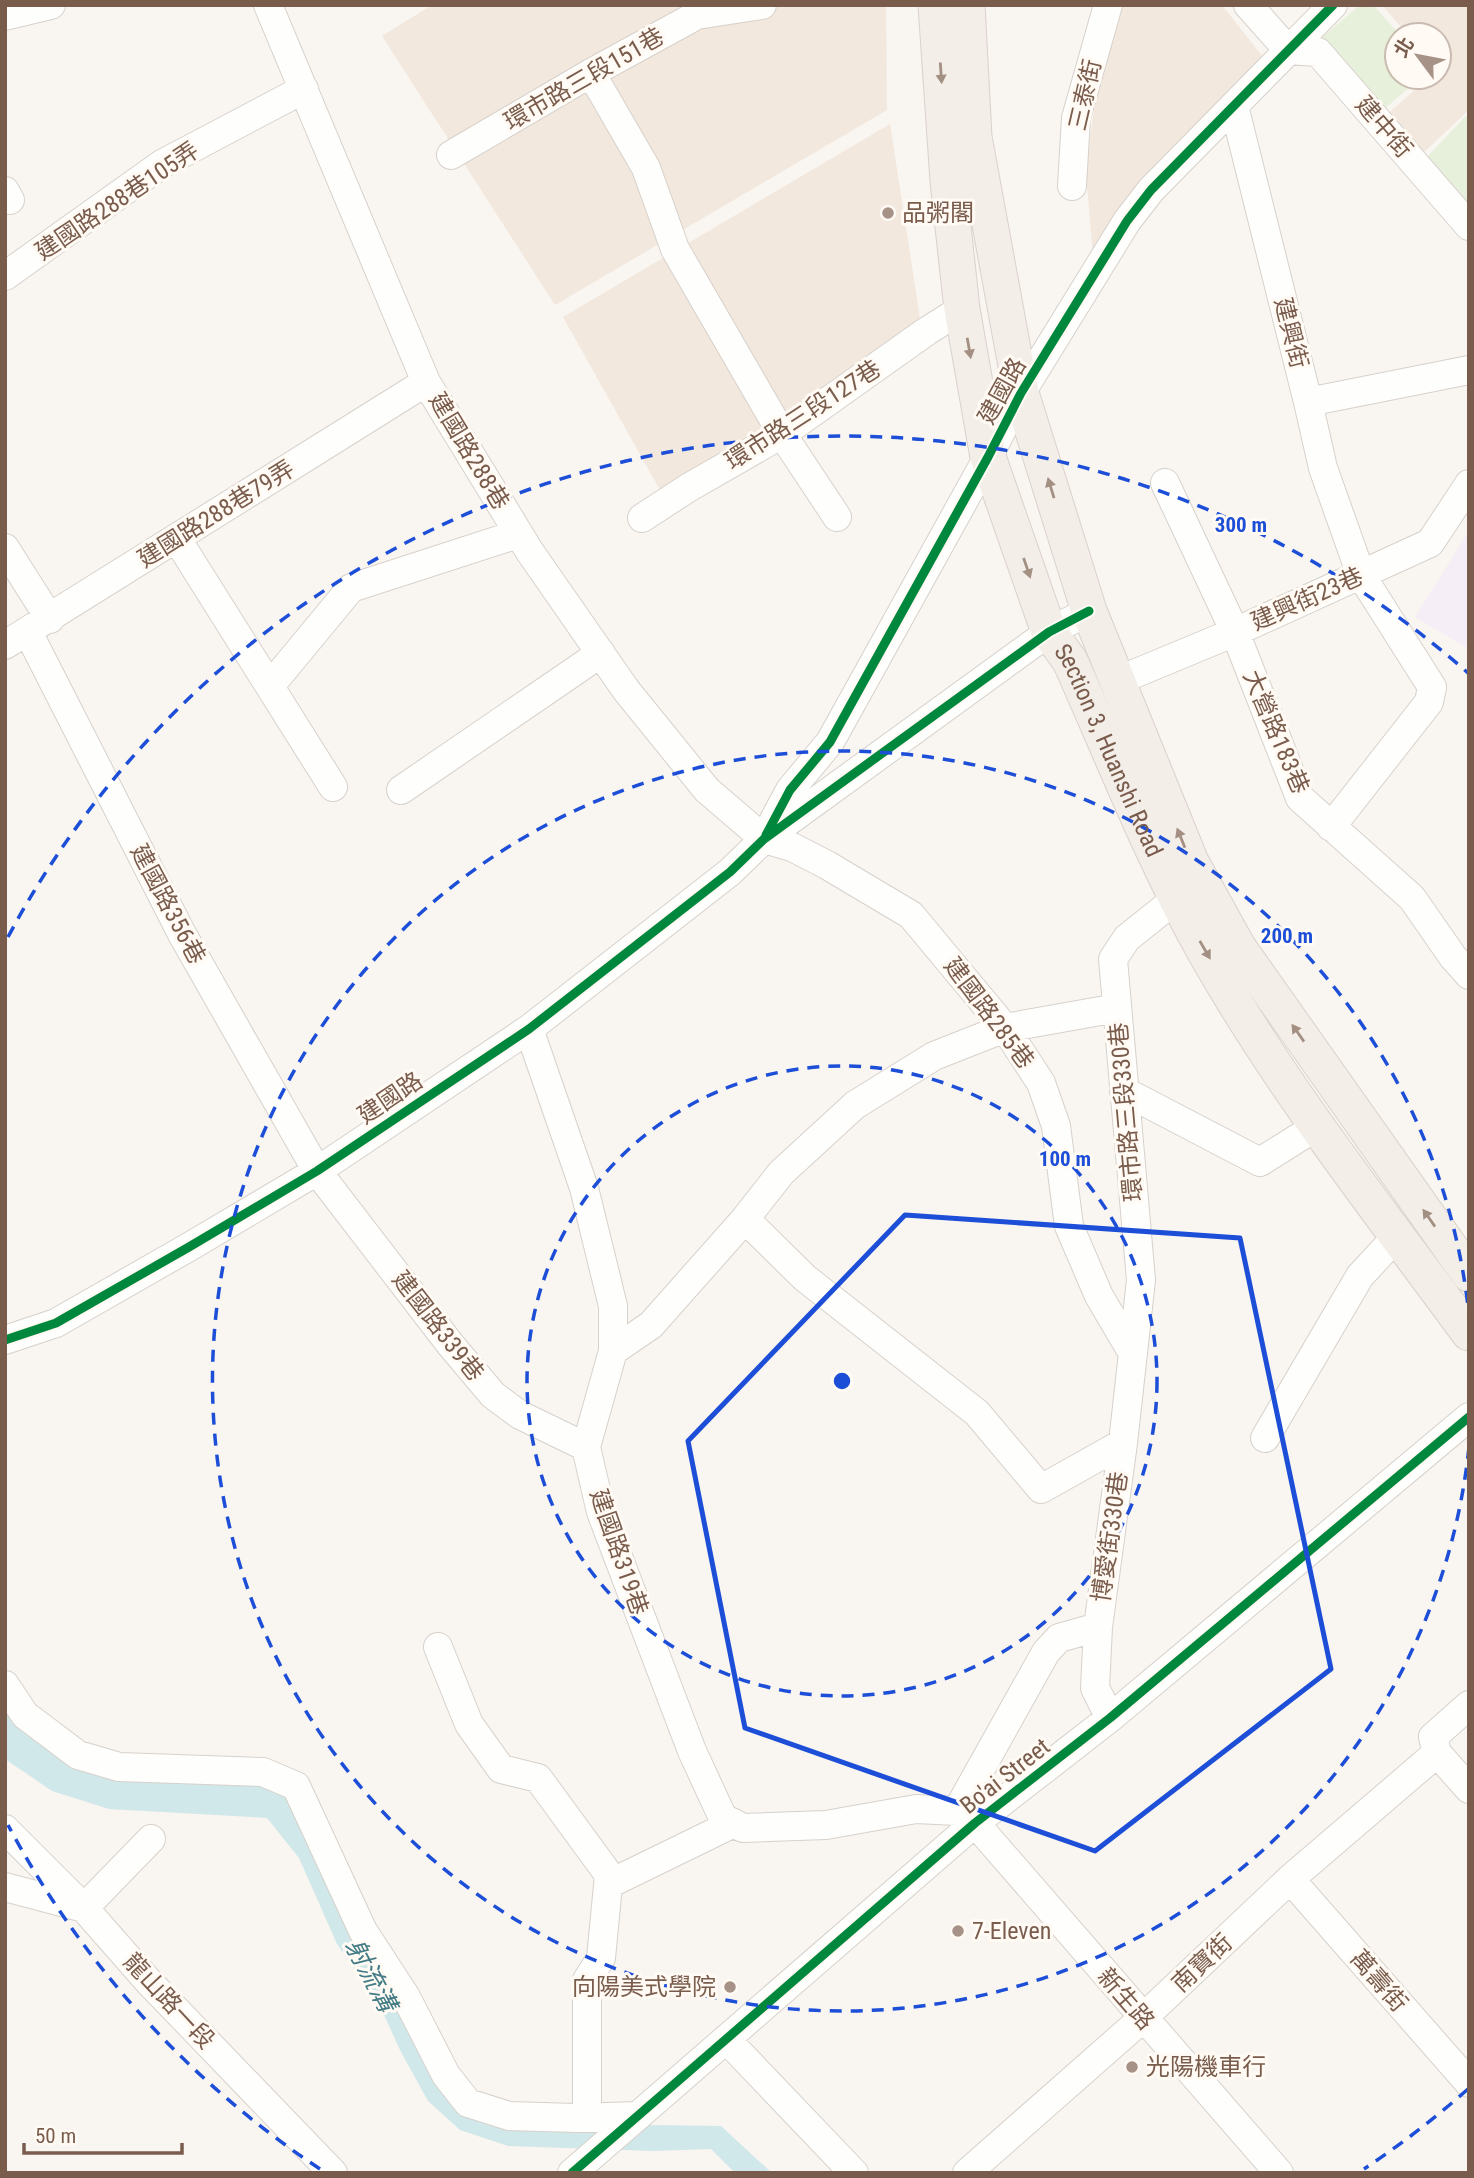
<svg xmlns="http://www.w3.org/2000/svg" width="1474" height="2178" viewBox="0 0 1474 2178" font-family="'Roboto Condensed','Noto Sans TC',sans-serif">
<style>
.residential{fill:#f2e8de}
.education{fill:#f6eef6}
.green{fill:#e7f0db}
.water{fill:#d0e8ea}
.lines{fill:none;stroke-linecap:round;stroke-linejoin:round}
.minor-casing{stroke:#d7d1cb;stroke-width:30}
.major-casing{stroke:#dad1cc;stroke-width:37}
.minor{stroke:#fefefd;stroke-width:28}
.major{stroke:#f3eee8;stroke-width:35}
.cycleway-casing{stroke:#fffaf3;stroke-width:13}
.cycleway{stroke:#00873e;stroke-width:9}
.oneway{fill:#a48f83}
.marked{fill:none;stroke:#1d4ed8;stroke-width:5;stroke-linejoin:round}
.ring{fill:none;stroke:#1d4ed8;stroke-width:3.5;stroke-dasharray:12 9}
.poi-dot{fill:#a69286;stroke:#fffaf3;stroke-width:2.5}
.labels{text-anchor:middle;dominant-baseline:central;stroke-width:6;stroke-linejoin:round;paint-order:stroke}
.street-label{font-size:24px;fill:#7a5c4d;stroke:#fffaf3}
.poi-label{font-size:24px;fill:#7a5c4d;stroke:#fffaf3;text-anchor:start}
.water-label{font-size:26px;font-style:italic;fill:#437c86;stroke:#fffaf3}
.centre{fill:#1d4ed8;stroke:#fffaf3;stroke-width:3.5}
.ring-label{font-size:21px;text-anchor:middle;font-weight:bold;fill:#1d4ed8;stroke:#fffaf3;stroke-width:6;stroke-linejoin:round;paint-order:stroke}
</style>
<rect width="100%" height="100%" fill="#f9f5f0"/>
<path class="residential" d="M 432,5 L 886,5 L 887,110 L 555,305 L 382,36 Z
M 1118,5 L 1222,5 L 1263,57 L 1093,257 L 1086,172 L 1096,93 Z
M 1382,5 L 1469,5 L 1469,110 L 1421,155 L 1386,115 L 1430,77 L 1439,77 L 1439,35 L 1408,35 Z
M 890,124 L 923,338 L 674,515 L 563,317 Z"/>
<path class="education" d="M 1469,531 L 1469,649 L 1415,617 Z"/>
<path class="green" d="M 1360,5 L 1373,5 L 1400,35 L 1397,35 L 1397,77 L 1421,77 L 1381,112 L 1317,42 Z
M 1467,115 L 1469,117 L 1469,213 L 1423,161 Z"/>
<path class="water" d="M 5,1698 L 42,1743 L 262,1782 L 288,1797 L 439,2079 L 516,2123 L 721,2126 L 772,2173 L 735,2173 L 711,2149 L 654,2151 L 508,2146 L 460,2130 L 428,2101 L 401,2052 L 380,2006 L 337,1944 L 299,1858 L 267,1818 L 109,1809 L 52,1791 L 5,1759 Z"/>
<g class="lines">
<g class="minor-casing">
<path id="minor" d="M 268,5 L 426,382 L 530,552 L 626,690 L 707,790 L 764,839 L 792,847 L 827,865 L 911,915 L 1005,1028 L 1041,1083 L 1056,1126 L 1069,1226 L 1099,1296 L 1132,1352
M 1248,5 L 1288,50 L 1318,52 L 1469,226
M 5,16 L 51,5
M 591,73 L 646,168 L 675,249 L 782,434 L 837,517
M 1234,106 L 1308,402 L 1469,370
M 451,155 L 591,73 L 697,15 L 762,5
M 1072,186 L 1076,118 L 1108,5
M 5,191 L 10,200
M 5,276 L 162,164 L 304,89
M 1308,402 L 1323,468 L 1361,575 L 1432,687 L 1429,702 L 1331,827
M 1165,483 L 1235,632 L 1300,798 L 1412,898 L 1453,957 L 1469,975
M 642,518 L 688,488 L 782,434 L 927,331 L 962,309
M 177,539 L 333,787
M 5,548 L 50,619
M 28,632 L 182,934 L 317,1171 L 450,1344 L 493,1395 L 520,1415 L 586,1447
M 5,645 L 426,382
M 1117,681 L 1235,632 L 1430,543 L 1469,484
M 270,686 L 351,588 L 518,534
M 401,790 L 601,653
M 767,833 L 790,790 L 830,742 L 988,457 L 1021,393 L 1127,221 L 1151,190 L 1333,5
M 529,1029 L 584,1188 L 613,1306 L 613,1351 L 586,1447 L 601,1512 L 692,1751 L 723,1818 L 743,1828 L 826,1825 L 916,1809 L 957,1811 L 975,1823 L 1279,2173
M 1124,1091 L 1260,1162 L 1317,1126
M 745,1219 L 805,1278 L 977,1413 L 1041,1489 L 1123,1443
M 5,1340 L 56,1323 L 189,1247 L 317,1171 L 529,1029 L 730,872 L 764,839 L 1049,632 L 1089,611
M 613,1351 L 651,1325 L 745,1219 L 781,1173 L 855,1105 L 934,1056 L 1005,1028 L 1117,1008
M 1265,1438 L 1360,1276 L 1397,1236
M 438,1647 L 469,1724 L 501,1769 L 538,1778 L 609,1875 L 601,1958 L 587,1980 L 587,2117
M 5,1685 L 25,1715 L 78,1755 L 119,1767 L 263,1772 L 296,1786 L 363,1931 L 406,1997 L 446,2075 L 468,2103 L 509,2116 L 576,2118 L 638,2116
M 1469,1705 L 1433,1737 L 1437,1753 L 1469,1789
M 1110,1718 L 1095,1688 L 1098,1627 L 1123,1443 L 1141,1280 L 1113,959 L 1127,938 L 1176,899
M 957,1811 L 1046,1652 L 1059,1638 L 1098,1627
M 5,1829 L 84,1908 L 149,1982 L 333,2173
M 1290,1879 L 1469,2083
M 609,1884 L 734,1823
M 5,1887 L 84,1908 L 151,1839
M 726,2039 L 854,2173
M 572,2173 L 975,1823 L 1110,1718 L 1469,1417
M 967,2173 L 1143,2018 L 1290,1879 L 1437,1753"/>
</g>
<g class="major-casing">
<g id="major">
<path id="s1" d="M 936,5 L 948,181 L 962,309 L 988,457 L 1049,632 L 1070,661 C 1114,759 1153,860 1206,954 C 1282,1088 1378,1209 1469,1333"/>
<path d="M 967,5 L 974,137 L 1021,393 L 1089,611 L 1191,862 L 1238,947 L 1469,1274"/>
</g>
</g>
<use href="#minor" class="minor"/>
<use href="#major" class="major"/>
<g class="cycleway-casing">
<path id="cycleway" d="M 766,835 L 790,790 L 830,742 L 988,457 L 1021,393 L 1127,221 L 1151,190 L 1333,5
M 5,1340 L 56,1323 L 189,1247 L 317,1171 L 529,1029 L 730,872 L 764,839 L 1049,632 L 1089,611
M 572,2173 L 975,1823 L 1110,1718 L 1469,1417"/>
</g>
<use href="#cycleway" class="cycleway"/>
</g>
<defs><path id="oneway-solid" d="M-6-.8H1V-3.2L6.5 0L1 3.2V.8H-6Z" transform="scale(1.75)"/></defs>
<g class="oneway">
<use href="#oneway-solid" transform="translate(941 73) rotate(86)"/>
<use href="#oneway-solid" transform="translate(969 348) rotate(80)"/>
<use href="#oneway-solid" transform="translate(1051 488) rotate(-107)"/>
<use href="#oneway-solid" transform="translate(1027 568) rotate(71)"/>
<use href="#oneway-solid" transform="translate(1181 838) rotate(-112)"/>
<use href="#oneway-solid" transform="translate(1205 950) rotate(60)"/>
<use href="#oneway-solid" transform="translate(1298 1033) rotate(-125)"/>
<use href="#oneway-solid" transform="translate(1429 1218) rotate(-125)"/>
</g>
<path class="marked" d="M 905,1215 L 1240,1238 L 1331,1669 L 1095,1851 L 745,1728 L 688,1441 Z"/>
<g class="ring">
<circle cx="842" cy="1381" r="315"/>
<path d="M1469 1447A630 630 0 1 1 1469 1315"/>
<path d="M1468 2089A945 945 0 0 1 1364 2169M320 2169A945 945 0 0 1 8 1825M8 937A945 945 0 0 1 1468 673"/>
</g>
<g class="poi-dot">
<circle cx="888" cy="213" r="7"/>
<circle cx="958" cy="1931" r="7"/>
<circle cx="730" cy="1987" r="7"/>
<circle cx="1132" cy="2067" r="7"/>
</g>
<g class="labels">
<g class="street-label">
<text transform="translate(584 79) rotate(-30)">環市路三段151巷</text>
<text transform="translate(1085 95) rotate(-77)">三泰街</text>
<text transform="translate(1384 127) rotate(49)">建中街</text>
<text transform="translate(117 201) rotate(-34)">建國路288巷105弄</text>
<text transform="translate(1291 333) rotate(76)">建興街</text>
<text transform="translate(1002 391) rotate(-61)">建國路</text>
<text transform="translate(803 415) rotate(-33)">環市路三段127巷</text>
<text transform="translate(469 451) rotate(59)">建國路288巷</text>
<text transform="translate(216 514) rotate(-32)">建國路288巷79弄</text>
<text transform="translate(1307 599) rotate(-24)">建興街23巷</text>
<text transform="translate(1276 732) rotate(67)">大營路183巷</text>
<text stroke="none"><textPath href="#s1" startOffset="774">Section 3, Huanshi Road</textPath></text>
<text transform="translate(168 904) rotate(62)">建國路356巷</text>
<text transform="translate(989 1013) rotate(53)">建國路285巷</text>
<text transform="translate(390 1098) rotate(-34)">建國路</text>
<text transform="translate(1126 1112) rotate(-95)">環市路三段330巷</text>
<text transform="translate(438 1326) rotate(52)">建國路339巷</text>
<text transform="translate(1110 1537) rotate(-82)">博愛街330巷</text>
<text transform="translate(619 1552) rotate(71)">建國路319巷</text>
<text transform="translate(1005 1776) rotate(-38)">Bo'ai Street</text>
<text transform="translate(1202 1963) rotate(-43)">南寶街</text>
<text transform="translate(1379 1981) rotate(49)">萬壽街</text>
<text transform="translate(1126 1999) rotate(49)">新生路</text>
<text transform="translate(169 2001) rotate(47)">龍山路一段</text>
</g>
<g class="poi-label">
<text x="902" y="213">品粥閣</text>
<text x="972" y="1931">7-Eleven</text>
<text x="716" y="1987" text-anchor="end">向陽美式學院</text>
<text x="1146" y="2067">光陽機車行</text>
</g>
<g class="water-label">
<text transform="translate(371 1975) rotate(62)">射流溝</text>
</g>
</g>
<circle cx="842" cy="1381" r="10" class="centre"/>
<g class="ring-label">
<text x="1241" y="532">300 m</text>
<text x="1287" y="943">200 m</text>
<text x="1065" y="1166">100 m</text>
</g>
<rect width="1474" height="2178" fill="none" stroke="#7a5c4d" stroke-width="14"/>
<g transform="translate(1418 56) rotate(302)"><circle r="33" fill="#fffaf3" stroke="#cabbb1" stroke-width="2"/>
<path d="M0-5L12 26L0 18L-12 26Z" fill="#a69286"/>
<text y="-10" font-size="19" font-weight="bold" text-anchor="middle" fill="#7a5c4d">北</text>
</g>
<path d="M24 2143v10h158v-10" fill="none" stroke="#7a5c4d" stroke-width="3.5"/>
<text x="35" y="2143" font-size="21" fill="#7a5c4d" stroke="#fffaf3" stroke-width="5" paint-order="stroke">50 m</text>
</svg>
